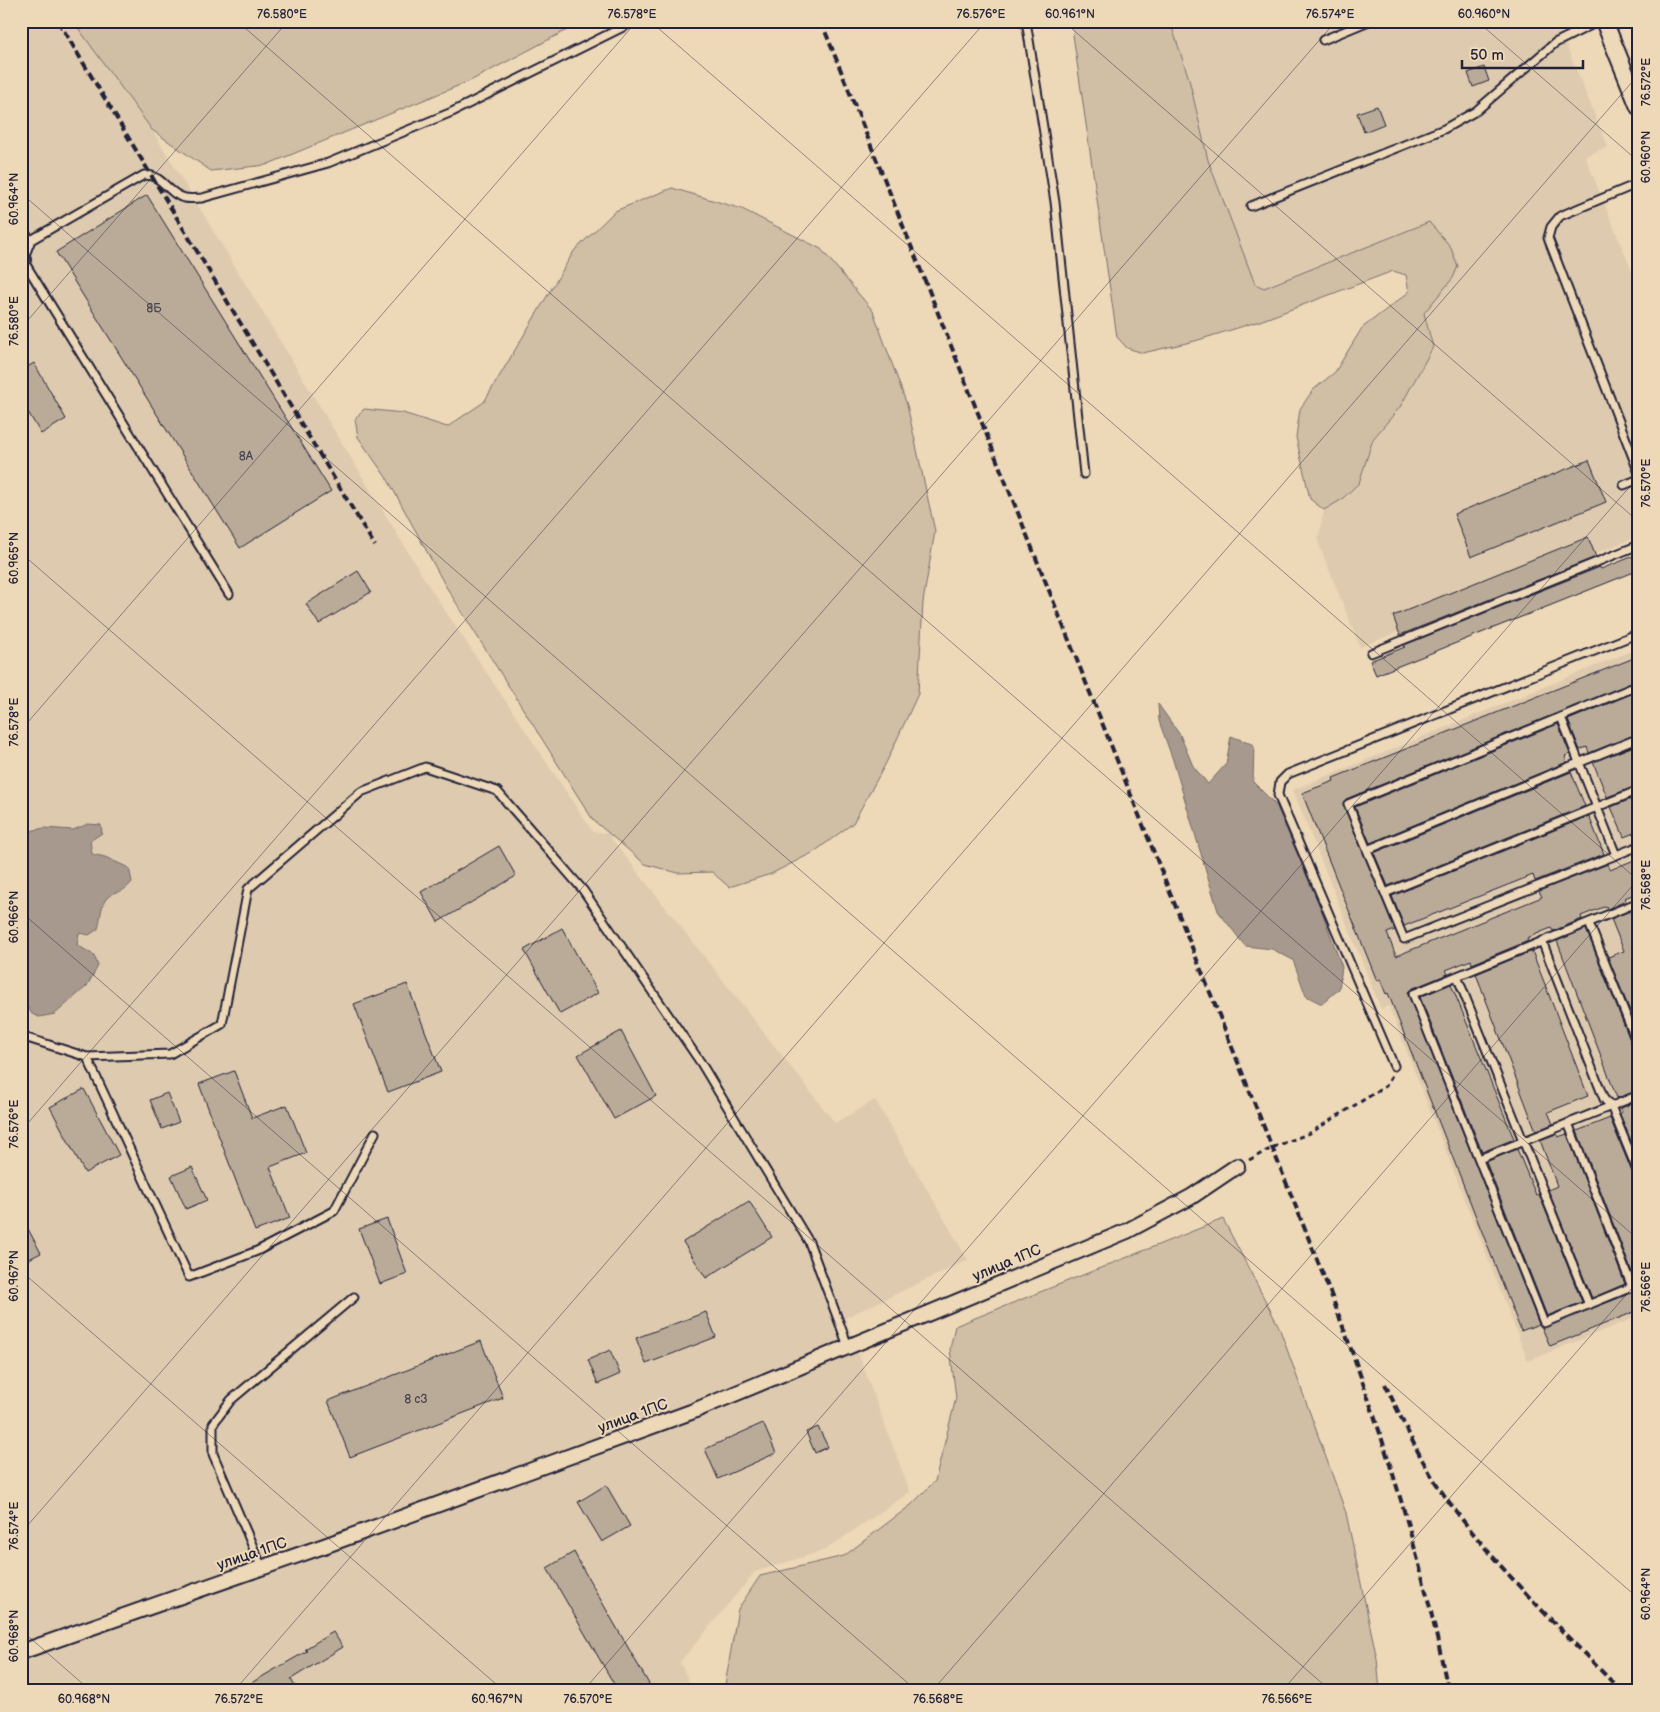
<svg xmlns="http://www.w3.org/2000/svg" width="1660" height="1712" viewBox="0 0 1660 1712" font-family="'Balsamiq Sans',sans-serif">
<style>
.built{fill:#decaae}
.green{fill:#d0bea5;stroke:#797070}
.water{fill:#a7998d;stroke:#72696c}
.building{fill:#baab98;stroke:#22223b}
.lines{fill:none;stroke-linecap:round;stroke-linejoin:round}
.service-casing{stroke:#22223b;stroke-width:11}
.minor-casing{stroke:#22223b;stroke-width:18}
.tertiary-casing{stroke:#22223b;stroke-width:20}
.path{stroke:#22223b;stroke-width:3;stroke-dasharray:5 4;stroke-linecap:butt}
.service{stroke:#edd8b7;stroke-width:7}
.minor{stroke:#edd8b7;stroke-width:14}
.tertiary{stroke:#edd8b7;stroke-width:16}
.rail{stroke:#22223b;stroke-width:4;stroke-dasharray:8 4;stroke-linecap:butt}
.ticks{fill:none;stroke:#22223b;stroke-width:1;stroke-opacity:0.45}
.labels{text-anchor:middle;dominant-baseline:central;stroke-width:4;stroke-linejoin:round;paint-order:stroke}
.number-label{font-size:12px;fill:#484452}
.street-label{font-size:15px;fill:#22223b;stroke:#edd8b7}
.neatline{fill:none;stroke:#22223b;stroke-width:2}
.ticks-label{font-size:12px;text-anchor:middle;fill:#22223b}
</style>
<rect width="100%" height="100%" fill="#edd8b7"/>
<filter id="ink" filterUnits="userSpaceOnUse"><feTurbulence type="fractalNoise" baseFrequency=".02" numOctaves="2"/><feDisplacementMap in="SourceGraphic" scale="10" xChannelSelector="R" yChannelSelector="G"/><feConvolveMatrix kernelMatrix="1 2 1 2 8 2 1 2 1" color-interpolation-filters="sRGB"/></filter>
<g filter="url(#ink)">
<path class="built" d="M 21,21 L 86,21 L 428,585 L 593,832 L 607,833 L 835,1123 L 875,1100 L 968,1260 L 845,1318 L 910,1492 L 825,1550 L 755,1572 L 680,1662 L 693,1691 L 21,1691 Z
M 1170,21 L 1556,21 L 1608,147 L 1585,156 L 1639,289 L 1639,536 L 1360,647 L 1318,542 L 1324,510 L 1341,500 L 1359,483 L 1373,439 L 1400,407 L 1433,347 L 1424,313 L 1453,278 L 1450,246 L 1264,288 L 1255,284 L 1208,160 L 1189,79 Z
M 1639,648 L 1639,1316 L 1528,1361 L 1389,1006 L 1381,1009 L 1293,790 Z"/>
<path class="green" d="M 73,21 L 584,21 L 472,80 L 266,165 L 211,171 L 152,130 Z
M 1071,21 L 1170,21 L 1189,79 L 1208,160 L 1255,284 L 1264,288 L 1429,222 L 1450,246 L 1458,266 L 1453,278 L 1424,313 L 1433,347 L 1400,407 L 1373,439 L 1359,483 L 1341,500 L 1324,510 L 1310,499 L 1296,437 L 1300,409 L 1313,390 L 1335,372 L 1362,328 L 1409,292 L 1406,275 L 1393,271 L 1260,321 L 1195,341 L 1143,353 L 1127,348 L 1117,337 Z
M 672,188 L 742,209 L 821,249 L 873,311 L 907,405 L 935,531 L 923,602 L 918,694 L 886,763 L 853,823 L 814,852 L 771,874 L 729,887 L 712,872 L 678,873 L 645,864 L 593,820 L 445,585 L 388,480 L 358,437 L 355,419 L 364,409 L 403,413 L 447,427 L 484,402 L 574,251 L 615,211 Z
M 1223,1219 L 1279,1327 L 1346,1513 L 1377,1659 L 1380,1691 L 724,1691 L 738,1609 L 760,1576 L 844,1556 L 911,1505 L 935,1481 L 956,1398 L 950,1349 L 955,1326 Z"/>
<path class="water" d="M 1158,704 L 1180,735 L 1193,766 L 1208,784 L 1226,764 L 1231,736 L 1254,745 L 1253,782 L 1276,805 L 1321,909 L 1342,967 L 1339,989 L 1322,1004 L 1306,996 L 1293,960 L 1272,949 L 1245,946 L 1218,911 L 1173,760 L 1159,721 Z
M 88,824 L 101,825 L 102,833 L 90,841 L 92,854 L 105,857 L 129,868 L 132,882 C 121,895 119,889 109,896 C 100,903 101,919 98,929 L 89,935 L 79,933 L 77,945 L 94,955 L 98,966 L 87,986 L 55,1014 L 39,1017 L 32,1014 L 21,997 L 21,833 L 44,828 L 73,830 Z"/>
<path class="building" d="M 1484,67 L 1489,81 L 1473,87 L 1468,73 Z
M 1377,106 L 1384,124 L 1364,132 L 1357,113 Z
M 147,195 L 331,491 L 240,548 L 56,252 Z
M 34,363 L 66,419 L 41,434 L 21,400 L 21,371 Z
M 1589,460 L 1606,502 L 1471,557 L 1454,514 Z
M 1588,537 L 1596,557 L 1400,635 L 1393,616 Z
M 1639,554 L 1639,570 L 1376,675 L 1370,661 L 1405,647 L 1404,645 L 1600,567 L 1601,569 Z
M 358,571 L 371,592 L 319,624 L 306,604 Z
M 1639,656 L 1639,680 L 1346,799 L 1343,803 L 1395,930 L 1387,933 L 1396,956 L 1542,897 L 1539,891 L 1608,864 L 1610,870 L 1639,858 L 1639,892 L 1625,898 L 1626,901 L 1607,909 L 1606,906 L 1581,916 L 1582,919 L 1553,931 L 1551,928 L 1527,938 L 1528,941 L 1472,964 L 1471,960 L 1446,970 L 1448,974 L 1411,989 L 1408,993 L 1539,1324 L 1521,1331 L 1388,993 L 1386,994 L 1380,979 L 1377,981 L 1302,793 L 1334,781 L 1333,778 Z
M 1639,691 L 1639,733 L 1589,753 L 1587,747 L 1580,750 L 1568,720 Z
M 1558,724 L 1570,754 L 1565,756 L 1567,762 L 1370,843 L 1355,807 Z
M 1639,744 L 1639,785 L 1607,797 L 1593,762 Z
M 1571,772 L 1585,806 L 1388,886 L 1374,853 Z
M 1639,796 L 1639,831 L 1624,837 L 1611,807 Z
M 1589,816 L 1604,854 L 1535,881 L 1533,875 L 1404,926 L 1392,896 Z
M 499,846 L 516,876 L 438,922 L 421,892 Z
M 1630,911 L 1639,933 L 1639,1033 L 1608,957 L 1624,951 L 1611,919 Z
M 562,928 L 598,993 L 560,1014 L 524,950 Z
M 1586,929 L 1634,1050 L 1639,1053 L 1639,1090 L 1617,1098 L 1557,941 Z
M 1532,951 L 1588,1096 L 1548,1112 L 1553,1124 L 1536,1131 L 1476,974 Z
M 407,984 L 441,1072 L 388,1092 L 354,1004 Z
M 1451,984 L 1514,1139 L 1482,1152 L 1420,997 Z
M 621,1031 L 656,1096 L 614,1119 L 578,1055 Z
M 234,1071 L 252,1118 L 287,1105 L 306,1153 L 270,1167 L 290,1218 L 255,1231 L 199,1084 Z
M 84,1089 L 119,1155 L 85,1173 L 50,1107 Z
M 167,1093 L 179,1122 L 162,1129 L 150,1100 Z
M 1639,1101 L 1639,1160 L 1620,1114 L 1622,1112 L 1621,1108 Z
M 1610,1118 L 1634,1177 L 1639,1180 L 1639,1279 L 1635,1280 L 1577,1131 Z
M 1556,1134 L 1558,1137 L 1567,1134 L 1625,1284 L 1592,1298 L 1548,1190 L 1557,1186 L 1540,1140 Z
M 1517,1149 L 1536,1195 L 1539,1194 L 1582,1302 L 1547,1316 L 1486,1162 Z
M 192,1167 L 207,1200 L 186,1209 L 171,1176 Z
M 749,1201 L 772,1237 L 706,1278 L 683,1242 Z
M 21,1216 L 41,1253 L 21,1263 Z
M 387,1219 L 407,1274 L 380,1284 L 359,1229 Z
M 1639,1290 L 1639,1310 L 1550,1346 L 1542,1328 Z
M 706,1312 L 716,1337 L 646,1364 L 636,1338 Z
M 481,1341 L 503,1398 L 350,1457 L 328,1401 Z
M 610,1350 L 620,1374 L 598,1384 L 588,1360 Z
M 763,1423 L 776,1453 L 718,1479 L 705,1449 Z
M 818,1427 L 828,1447 L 815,1453 L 806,1432 Z
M 606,1485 L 630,1526 L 602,1542 L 578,1502 Z
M 574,1552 L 583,1569 L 653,1691 L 618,1691 L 547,1568 Z
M 333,1632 L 343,1647 L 291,1679 L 297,1691 L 237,1691 L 307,1651 L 305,1649 Z"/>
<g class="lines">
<g class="service-casing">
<path id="service" d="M 1026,21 L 1055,202 L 1084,474
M 1323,40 L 1369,21
M 1639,183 L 1560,216 L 1551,227 L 1548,238 L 1639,473
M 1251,206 L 1444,129 L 1476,111 L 1555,43 L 1599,21
M 21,229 L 31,240 L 23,260 L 229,594
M 31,240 L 144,175 C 163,174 168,195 185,198 C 190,199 197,198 202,198 L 328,163 L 452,112 L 635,21
M 1624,485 L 1639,479
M 1371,653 L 1639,545
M 1639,685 L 1348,804 L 1404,939 L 1639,846
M 1561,717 L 1616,855
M 1367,850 L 1639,738
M 1385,893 L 1639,790
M 1639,902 L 1413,994 L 1544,1323 L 1639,1284
M 1635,904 L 1639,914
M 1589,923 L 1639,1048
M 1542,941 L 1604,1099 L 1611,1106 L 1639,1175
M 1457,976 L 1589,1305
M 21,1036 L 87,1057 L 170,1054 L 222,1024 L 248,889 L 361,792 L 425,767 L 497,791 L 583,890 L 701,1063 L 809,1242 L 848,1346
M 87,1057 L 189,1277 L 257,1251 L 334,1211 L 375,1133
M 1394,1066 L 1278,795 L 1280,782 L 1288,774 L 1639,633
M 1568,1123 L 1632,1287
M 1479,1159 L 1639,1095
M 262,1568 L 213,1454 L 213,1424 L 231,1400 L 354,1297"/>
</g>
<g class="minor-casing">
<path id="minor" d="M 21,261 L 23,260
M 21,1652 L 324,1546 L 691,1412 L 1127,1231 L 1191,1197 L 1237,1166"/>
</g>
<g class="tertiary-casing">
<path id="tertiary" d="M 1604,21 L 1639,107"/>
</g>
<path class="path" d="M 1249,1160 L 1274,1147 L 1310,1133 L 1386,1086 L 1392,1076"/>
<use href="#service" class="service"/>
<use href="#minor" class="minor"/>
<use href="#tertiary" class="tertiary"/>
<path class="rail" d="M 58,21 L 375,546
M 821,21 L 1332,1297 C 1380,1426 1422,1555 1448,1691
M 1385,1384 C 1403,1421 1420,1461 1444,1495 C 1495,1567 1560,1628 1621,1691"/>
</g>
</g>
<path class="ticks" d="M 237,21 L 1639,1240M 650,21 L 1639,881M 1063,21 L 1639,522M 1477,21 L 1639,162M 21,193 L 1639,1599M 21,328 L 288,21M 21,553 L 1331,1691M 21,730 L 637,21M 21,912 L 917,1691M 21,1131 L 986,21M 21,1271 L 504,1691M 21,1533 L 1336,21M 21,1630 L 91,1691M 234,1691 L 1639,74M 583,1691 L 1639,476M 932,1691 L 1639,878M 1282,1691 L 1639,1280M 1631,1691 L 1639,1682"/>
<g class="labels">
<g class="number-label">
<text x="154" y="308">8Б</text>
<text x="246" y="456">8А</text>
<text x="416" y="1399">8 с3</text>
</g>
<g class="street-label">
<text transform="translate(1007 1263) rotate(-23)">улица 1ПС</text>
<text transform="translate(633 1416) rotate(-20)">улица 1ПС</text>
<text transform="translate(252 1554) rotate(-19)">улица 1ПС</text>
</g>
</g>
<rect width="1660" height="1712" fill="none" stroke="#edd8b7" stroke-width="55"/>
<path d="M1462 60v8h121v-8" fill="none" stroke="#22223b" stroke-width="2.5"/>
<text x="1470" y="60" font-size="15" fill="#22223b" stroke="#edd8b7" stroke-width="4" paint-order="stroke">50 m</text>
<rect x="28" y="28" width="1604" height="1656" class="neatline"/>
<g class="ticks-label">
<text x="282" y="18">76.580°E</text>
<text x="632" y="18">76.578°E</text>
<text x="981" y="18">76.576°E</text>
<text x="1070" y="18">60.961°N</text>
<text x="1330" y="18">76.574°E</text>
<text x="1484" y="18">60.960°N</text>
<text transform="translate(1646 82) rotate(-90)" y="4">76.572°E</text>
<text transform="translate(1646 157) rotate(-90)" y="4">60.960°N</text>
<text transform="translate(14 199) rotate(-90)" y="4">60.964°N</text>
<text transform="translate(14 321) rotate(-90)" y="4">76.580°E</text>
<text transform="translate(1646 483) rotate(-90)" y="4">76.570°E</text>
<text transform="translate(14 558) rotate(-90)" y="4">60.965°N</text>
<text transform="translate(14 722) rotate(-90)" y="4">76.578°E</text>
<text transform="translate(1646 885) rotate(-90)" y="4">76.568°E</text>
<text transform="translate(14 917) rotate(-90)" y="4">60.966°N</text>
<text transform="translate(14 1124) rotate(-90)" y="4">76.576°E</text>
<text transform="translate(14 1276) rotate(-90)" y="4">60.967°N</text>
<text transform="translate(1646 1287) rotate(-90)" y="4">76.566°E</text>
<text transform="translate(14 1526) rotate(-90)" y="4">76.574°E</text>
<text transform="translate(1646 1594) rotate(-90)" y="4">60.964°N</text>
<text transform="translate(14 1636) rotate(-90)" y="4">60.968°N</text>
<text x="84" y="1703">60.968°N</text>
<text x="239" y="1703">76.572°E</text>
<text x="497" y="1703">60.967°N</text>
<text x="588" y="1703">76.570°E</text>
<text x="938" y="1703">76.568°E</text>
<text x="1287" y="1703">76.566°E</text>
</g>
</svg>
